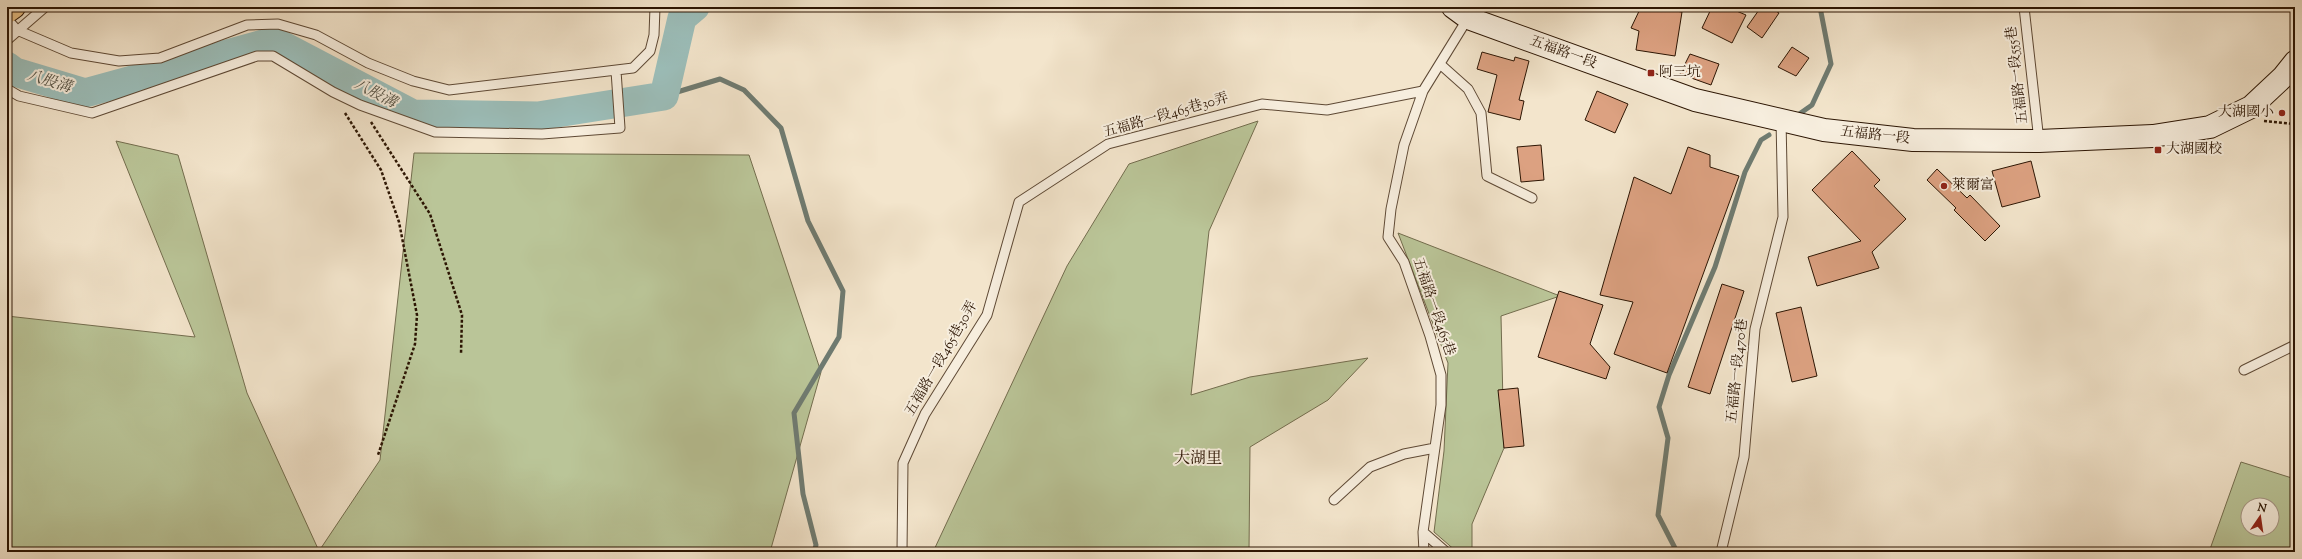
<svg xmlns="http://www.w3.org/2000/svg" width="2302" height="559" viewBox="0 0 2302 559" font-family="'Sorts Mill Goudy','Noto Serif TC',serif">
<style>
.green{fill:#bac598;stroke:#736d4e;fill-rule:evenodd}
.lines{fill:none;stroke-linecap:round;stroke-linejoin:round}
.stream{stroke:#6f7b71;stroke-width:5}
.river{stroke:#9cbfbb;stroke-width:29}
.building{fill:#dca181;stroke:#2c1503}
.service-casing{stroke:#5e4935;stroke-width:11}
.secondary-casing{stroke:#2c1503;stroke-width:24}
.motorway-casing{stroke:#2c1503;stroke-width:24}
.path{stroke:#2c1503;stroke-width:2.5;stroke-dasharray:3 2;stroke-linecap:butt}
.service{stroke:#f7eede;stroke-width:9}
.secondary{stroke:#f7eede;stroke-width:22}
.motorway{stroke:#eac286;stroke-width:22}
.poi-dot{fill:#8f2418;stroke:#f7eede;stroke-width:1.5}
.labels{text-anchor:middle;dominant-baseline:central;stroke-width:4;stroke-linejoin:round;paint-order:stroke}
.street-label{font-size:14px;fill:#2c1503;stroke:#f7eede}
.poi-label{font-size:14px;fill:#2c1503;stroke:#f7eede;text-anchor:start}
.water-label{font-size:15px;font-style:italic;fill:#535043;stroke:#f7eede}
.quarter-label{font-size:16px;fill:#2c1503;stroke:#f7eede}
</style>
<rect width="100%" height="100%" fill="#f3e5cc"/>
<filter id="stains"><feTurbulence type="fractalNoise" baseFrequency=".005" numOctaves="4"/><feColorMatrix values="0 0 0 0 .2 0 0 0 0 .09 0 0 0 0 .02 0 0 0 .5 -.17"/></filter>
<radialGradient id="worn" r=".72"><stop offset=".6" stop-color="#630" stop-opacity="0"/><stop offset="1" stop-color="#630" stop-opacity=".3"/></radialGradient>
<path class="green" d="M 1258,121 L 1209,231 L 1191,395 L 1250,377 L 1368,358 L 1328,400 L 1250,447 L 1249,552 L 933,552 L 1067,266 L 1129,164 Z
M 116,141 L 178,155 L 247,393 L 319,551 L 380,460 L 414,153 L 749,155 L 821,372 L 770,552 L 7,552 L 7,316 L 195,337 Z
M 1398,233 L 1560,296 L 1501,316 L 1504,448 L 1472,524 L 1472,552 L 1457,552 L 1434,532 L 1444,451 L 1448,363 Z
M 2241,462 L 2295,479 L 2295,552 L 2209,552 ZM 2248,505 L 2272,505 L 2272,529 L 2248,529 Z"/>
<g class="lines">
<path class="stream" d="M 664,96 L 720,79 L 744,90 L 781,128 L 808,221 L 843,291 L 839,337 L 794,413 L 803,494 L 816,545 L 814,552
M 1795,117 L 1812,105 L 1831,64 L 1820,7
M 1677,552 L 1658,515 L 1668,438 L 1659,407 L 1669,375 L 1715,267 L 1745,172 L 1761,140 L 1769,135"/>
<path class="river" d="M 7,66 L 15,72 L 85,93 L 274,41 L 413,114 L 538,116 L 664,96 L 682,18 L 695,7"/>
</g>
<path class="building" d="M 1641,7 L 1662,7 L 1662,9 L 1682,12 L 1675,56 L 1636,50 L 1639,31 L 1631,28 Z
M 1712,7 L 1727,7 L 1746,15 L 1732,43 L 1702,28 Z
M 1761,7 L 1769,7 L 1779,13 L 1762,38 L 1747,27 Z
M 1792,47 L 1809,58 L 1796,76 L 1778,67 Z
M 1482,52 L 1514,61 L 1515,57 L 1529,61 L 1519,100 L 1524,101 L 1520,120 L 1488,112 L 1497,75 L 1477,69 Z
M 1690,54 L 1719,64 L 1711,85 L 1680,74 Z
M 1597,91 L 1628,104 L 1615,133 L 1585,120 Z
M 1541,145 L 1544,180 L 1521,182 L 1517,147 Z
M 1688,147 L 1710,155 L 1710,167 L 1739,176 L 1667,373 L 1614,354 L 1633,302 L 1600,295 L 1634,177 L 1671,194 Z
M 1852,151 L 1880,180 L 1874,186 L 1906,219 L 1872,252 L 1879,268 L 1817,286 L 1808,257 L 1861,241 L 1812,190 Z
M 2031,161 L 2040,197 L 2002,207 L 1992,171 Z
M 1937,169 L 1967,198 L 1970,195 L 2000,226 L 1985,241 L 1954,210 L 1956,208 L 1927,180 Z
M 1722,284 L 1744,291 L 1710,394 L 1688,387 Z
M 1559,291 L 1603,305 L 1590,344 L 1610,367 L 1606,379 L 1538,357 Z
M 1801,307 L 1817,376 L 1792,382 L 1776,313 Z
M 1518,388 L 1524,446 L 1504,448 L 1498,390 Z"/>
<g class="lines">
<g class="service-casing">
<path id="service" d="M 2024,7 L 2039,141
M 7,19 L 17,30 L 71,53 L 119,61 L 160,58 L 247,25 L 278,24 L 316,35 L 368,63 L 413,81 L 449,90 L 633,68 L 650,51 L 654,35 L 655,7
M 7,40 L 45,7
M 1440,64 L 1468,89 L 1481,113 L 1487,176 L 1532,198
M 7,89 L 19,96 L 92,113 L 257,56 L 273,56 L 333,92 L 360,105 L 435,132 L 542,134 L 620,128 L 616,71
M 2244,370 L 2295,345
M 1334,500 L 1370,467 L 1404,454 L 1435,448
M 1423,532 L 1446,552
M 902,552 L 903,463 L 925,414 L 987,315 L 1019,202 L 1108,144 L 1262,104 L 1327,110 L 1423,91
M 1424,552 L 1423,532 L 1441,405 L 1441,375 L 1430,336 L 1404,262 L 1388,237 L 1391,209 L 1404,145 L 1423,91 L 1468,18
M 1721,552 L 1744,457 L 1755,329 L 1783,217 L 1781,120"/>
</g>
<g class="secondary-casing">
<path id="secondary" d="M 1453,7 L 1468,18 L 1695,100 L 1824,130 L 1913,140 L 2039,141 L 2153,136 L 2210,127 L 2251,107 L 2283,77 L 2295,62"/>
</g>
<g class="motorway-casing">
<path id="motorway" d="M 7,12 L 14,7"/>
</g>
<path class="path" d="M 345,113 L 381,170 L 399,222 L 417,315 L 415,344 L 378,455
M 2264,121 L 2295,124
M 371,122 L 430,214 L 462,315 L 461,354"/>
<use href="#service" class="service"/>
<use href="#secondary" class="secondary"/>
<use href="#motorway" class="motorway"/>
</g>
<g class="poi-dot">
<rect x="1647" y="69" width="8" height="8" rx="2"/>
<circle cx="2282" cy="113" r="4"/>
<rect x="2154" y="146" width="8" height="8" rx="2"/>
<circle cx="1944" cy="186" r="4"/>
</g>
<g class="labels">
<g class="street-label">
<text transform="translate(1563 53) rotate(20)">五福路一段</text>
<text transform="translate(2018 75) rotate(-97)">五福路一段555巷</text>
<text transform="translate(1166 116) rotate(-16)">五福路一段465巷30弄</text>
<text transform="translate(1875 136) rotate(6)">五福路一段</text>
<text transform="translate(1433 307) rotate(71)">五福路一段465巷</text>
<text transform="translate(942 359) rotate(-60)">五福路一段465巷30弄</text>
<text transform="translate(1738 371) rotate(-84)">五福路一段470巷</text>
</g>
<g class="poi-label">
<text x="1659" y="73">阿三坑</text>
<text x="2274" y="113" text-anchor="end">大湖國小</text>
<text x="2166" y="150">大湖國校</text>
<text x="1952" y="186">萊爾富</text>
</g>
<g class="water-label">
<text transform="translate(49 82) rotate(17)">八股溝</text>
<text transform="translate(375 94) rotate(28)">八股溝</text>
</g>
<g class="quarter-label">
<text x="1198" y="459">大湖里</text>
</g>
</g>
<rect width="2302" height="559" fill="none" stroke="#f3e5cc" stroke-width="24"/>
<rect x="8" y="8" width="2286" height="543" fill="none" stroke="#2c1503" stroke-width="2"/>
<rect x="12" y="12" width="2278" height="535" fill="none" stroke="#2c1503"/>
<g transform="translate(2260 517) rotate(13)"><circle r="19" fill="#f7eede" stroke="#a69786"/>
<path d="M0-3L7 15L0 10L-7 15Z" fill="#8f2418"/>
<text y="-6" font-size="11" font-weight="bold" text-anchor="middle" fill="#2c1503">N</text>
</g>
<rect width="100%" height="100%" filter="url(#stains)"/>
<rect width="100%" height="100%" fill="url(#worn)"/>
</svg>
